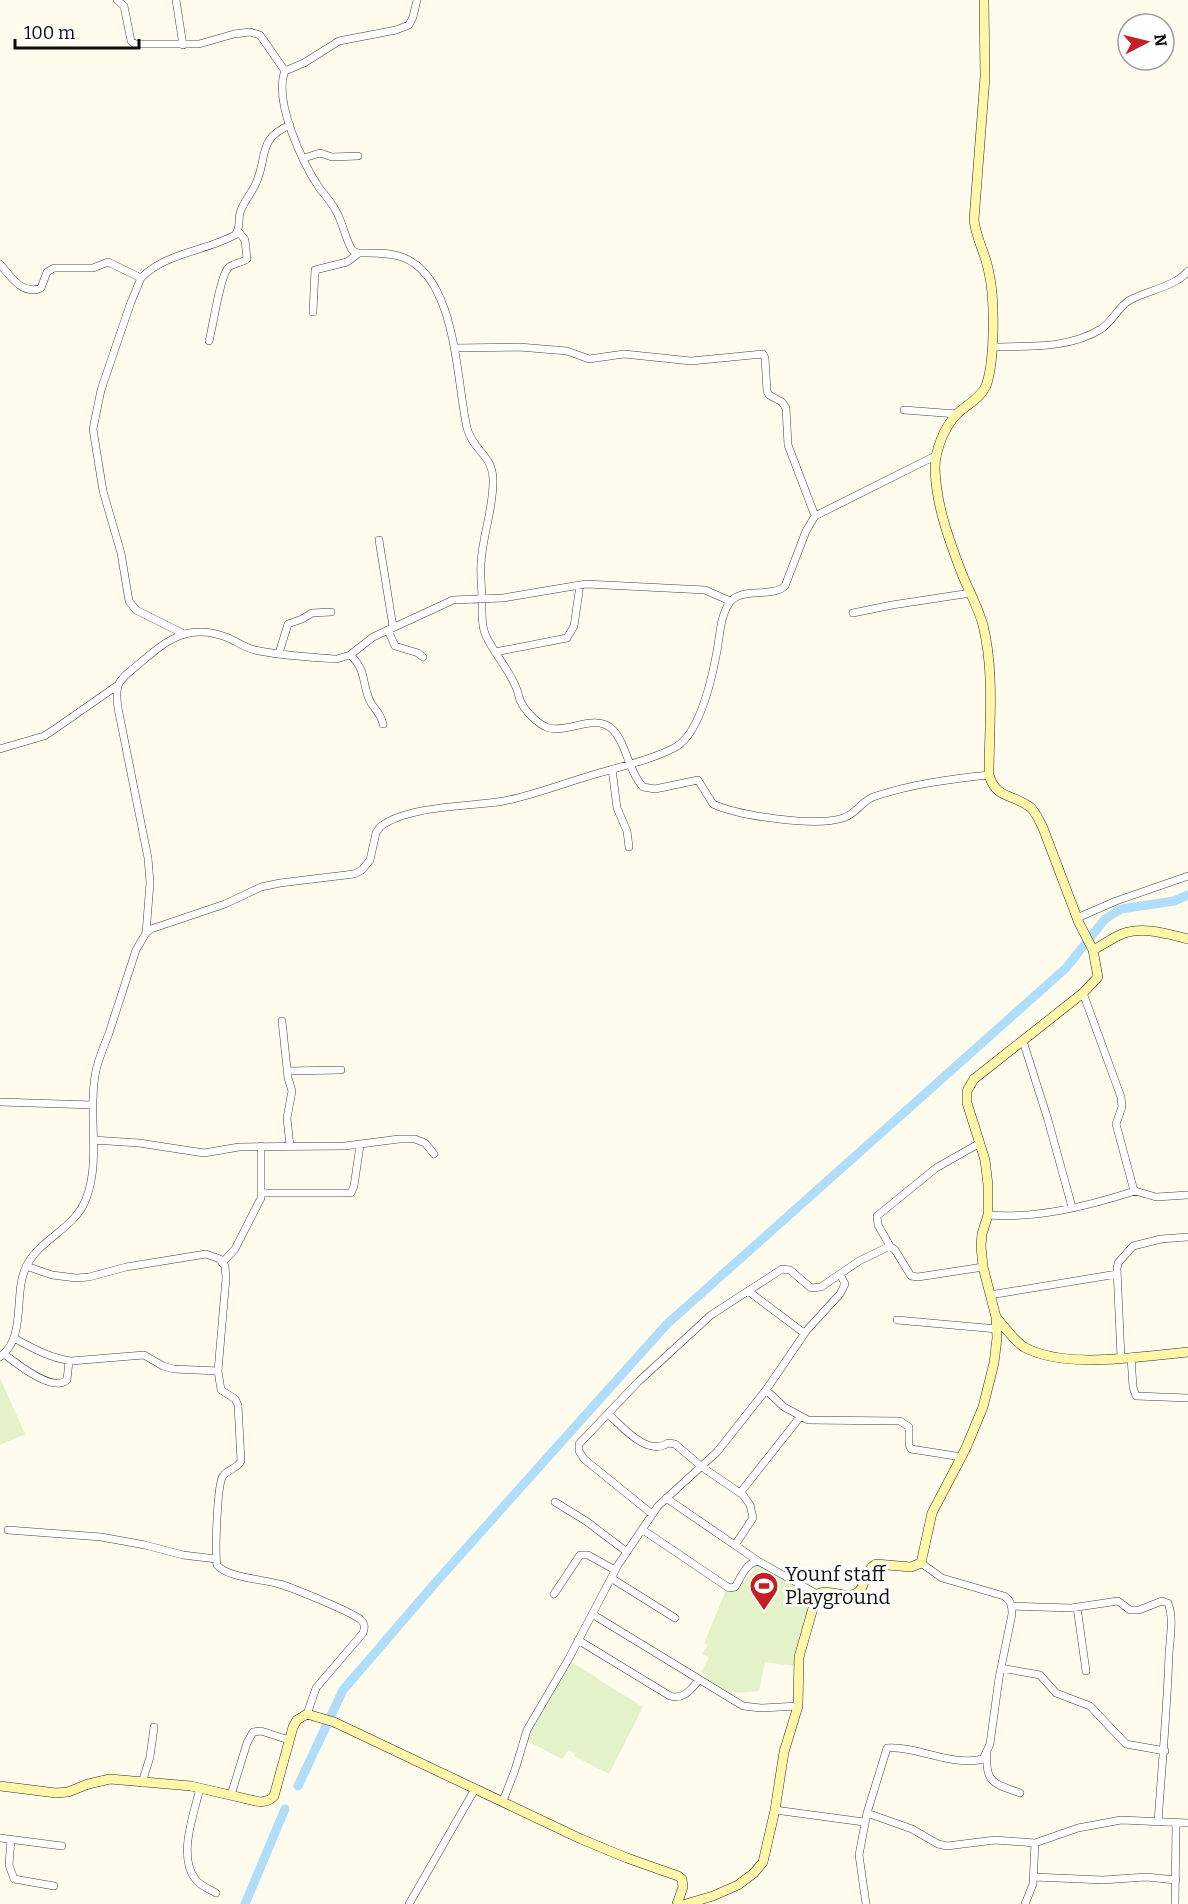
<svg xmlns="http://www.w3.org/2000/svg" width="1188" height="1904" viewBox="0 0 1188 1904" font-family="Bitter,serif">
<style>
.pitch{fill:#e3f2c8}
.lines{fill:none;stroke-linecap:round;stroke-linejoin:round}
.canal{stroke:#b0ddf9;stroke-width:9}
.street-casing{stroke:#404040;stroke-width:8}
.secondary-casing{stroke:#2f2f2f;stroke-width:10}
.street{stroke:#fff;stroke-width:7}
.secondary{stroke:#fff6a9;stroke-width:9}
.labels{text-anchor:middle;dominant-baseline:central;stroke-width:6;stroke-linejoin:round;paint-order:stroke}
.poi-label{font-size:20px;fill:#0d0d0d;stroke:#fff;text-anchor:start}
</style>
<rect width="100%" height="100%" fill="#fffcee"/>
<path class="pitch" d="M 0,1378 L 25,1434 L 0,1445 Z
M 760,1561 C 781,1568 798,1581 817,1594 L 800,1667 L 765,1662 L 759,1691 C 739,1693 719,1695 703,1680 L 706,1675 L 701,1672 L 709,1657 L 702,1654 L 708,1645 L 704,1643 L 727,1588 L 736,1589 L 743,1583 Z
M 568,1660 L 643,1707 L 609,1774 L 574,1756 L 574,1753 L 569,1750 L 562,1759 L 524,1739 Z"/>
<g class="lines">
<path class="canal" d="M 298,1786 L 343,1690 L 436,1582 L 667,1324 L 1066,968 L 1105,919 L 1121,909 L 1174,901 L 1188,895
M 245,1904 L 285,1809"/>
<g class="street-casing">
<path id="street" d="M 117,0 L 124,6 L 131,41 L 135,44 L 199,44 L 234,34 L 250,32 L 260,35 L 285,71
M 176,0 L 183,45
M 417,0 L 413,17 L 409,25 L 396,30 L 339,41 L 304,63 L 285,71 C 273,101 303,164 320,189 C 326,196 332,203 336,211 C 343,223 345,238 352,250 L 357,253 C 371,253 388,252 402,257 C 457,277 456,380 467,428 C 473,451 492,454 493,479 C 494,508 482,536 481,564 C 480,576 482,588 482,600 C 482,614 481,628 488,640 C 496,655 507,668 514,683 C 517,688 518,694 520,700 C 524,710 538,725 549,728 C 568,733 594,714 611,728 C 626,741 628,771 643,787 L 655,789 L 698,780 L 713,804 C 739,816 815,827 843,818 C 856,814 861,802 873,797 C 911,784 950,779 989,775
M 304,158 L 320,153 L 332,157 L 358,156
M 0,264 C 11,277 23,296 41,288 L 47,272 L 54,268 L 93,268 L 108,262 L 141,278
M 313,312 L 315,270 L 347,262 L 359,253
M 209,341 C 213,327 220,274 229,267 C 234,263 242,263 247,259 L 245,240 L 238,231
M 992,347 C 1028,346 1069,349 1101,329 C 1113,321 1118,307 1130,300 C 1148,290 1175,287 1188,271
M 454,348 L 519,347 L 567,351 L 589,359 L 624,354 L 691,361 L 763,354 L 765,358 L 767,391 L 769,395 L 782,402 L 786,408 L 788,445 L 815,516
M 904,410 L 957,414
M 379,540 L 393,627
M 853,613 L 892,605 L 971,593
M 388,630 L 395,646 L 418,653 L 423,657
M 184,634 L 136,610 L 129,601 L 121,553 L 103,491 L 93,429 L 101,390 L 131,302 L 141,278 C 165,253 206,251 235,235 C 241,228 238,221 240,213 C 243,202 252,193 256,183 C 268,157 257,139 290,125
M 495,652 L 567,638 L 574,626 L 580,585
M 279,653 L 288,624 L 302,619 L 312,613 L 331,612
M 350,655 C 368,671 361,685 371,703 C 376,711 381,714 383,724
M 0,749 L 44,736 L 52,731 L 118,685
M 612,769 L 617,808 L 627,831 L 629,847
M 1077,918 L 1116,901 L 1188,876
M 146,933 L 150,883 L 148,858 L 118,708 C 114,681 120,680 140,663 C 167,640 188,623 226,637 C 236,641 245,648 255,650 C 281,656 311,657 337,659 L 350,655 L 373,637 L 453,600 L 503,598 L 586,584 L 705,590 L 730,601
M 1083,993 L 1121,1097 L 1122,1107 L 1116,1124 L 1133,1187 L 1135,1191 L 1156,1197 L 1188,1195
M 282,1021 L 288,1078 L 292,1091 L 287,1118 L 290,1146
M 1023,1041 L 1048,1120 L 1072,1207
M 287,1071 L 341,1070
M 0,1102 L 93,1105
M 93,1140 L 139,1143 L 204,1153 L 239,1147 L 345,1146 L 399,1139 L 415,1139 L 425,1143 L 434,1154
M 262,1193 L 351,1193 L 354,1186 L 360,1145
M 988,1215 C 1037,1219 1088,1206 1135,1191
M 890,1246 L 878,1225 L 877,1216 L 936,1168 L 980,1143
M 222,1263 L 235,1249 L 261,1198 L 261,1146
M 26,1266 L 52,1275 L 76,1278 L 89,1277 L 126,1267 L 206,1254 L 220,1259 L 225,1266 L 226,1278 L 218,1371 L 221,1390 L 235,1399 L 238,1405 L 241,1461 C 237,1469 228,1469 223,1476 C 217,1484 215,1553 217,1565 C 228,1578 262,1579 279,1584 C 291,1587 354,1613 361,1620 C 365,1624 365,1627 363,1633 L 316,1688 L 307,1714
M 748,1291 L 804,1333
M 990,1295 L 1117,1274
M 897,1320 L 997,1329
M 14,1338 C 32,1348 50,1358 71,1361 L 144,1355 L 163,1366 L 174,1369 L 218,1371
M 4,1354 C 16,1363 52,1393 67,1380 L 69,1361
M 0,1357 C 27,1337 13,1294 26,1267 C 39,1239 75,1229 86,1199 C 101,1161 88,1116 95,1076 C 97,1061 104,1047 109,1033 C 118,1005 127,977 136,950 L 146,933 L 151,929 L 225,904 L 261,887 L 280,883 L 354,874 L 362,870 L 370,860 L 376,833 L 380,827 C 407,805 470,807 504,801 C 534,795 562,784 592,775 C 618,767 649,761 674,748 C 700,735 712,678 717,651 C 720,635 720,616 730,602 C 742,587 771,598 785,586 L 806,531 L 815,516 L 937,455
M 1121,1357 L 1117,1269 L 1118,1263 L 1133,1246 L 1161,1239 L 1188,1237
M 1131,1357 L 1133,1387 L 1136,1396 L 1188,1398
M 766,1390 L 784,1407 L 808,1420 L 900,1421 L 909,1427 L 909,1445 L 911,1449 L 962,1457
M 608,1414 C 623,1427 647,1457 668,1443 L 675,1444 L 702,1467 L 743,1495 L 750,1505 L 753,1518 L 735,1545
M 740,1493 L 800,1417
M 666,1498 L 758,1561
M 555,1502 L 586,1521 L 627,1552
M 652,1514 L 584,1459 L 579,1451 L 579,1444 L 638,1382 L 711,1315 L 782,1269 L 790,1270 L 811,1288 L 821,1287 L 840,1274
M 8,1530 L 101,1537 L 145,1545 L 183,1555 L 216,1559
M 643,1530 L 729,1588 L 735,1587 C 742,1576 745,1564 758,1561 L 817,1594
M 921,1563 L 942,1578 L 1004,1596 C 1011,1600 1012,1606 1012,1614 L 999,1678 L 990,1744 L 983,1759 C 951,1767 919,1746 887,1748 L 867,1813 L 912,1829 L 938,1844 L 947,1846 L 995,1840 L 1035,1843 L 1078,1828 L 1121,1820 L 1188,1823
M 611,1578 L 675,1618
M 554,1594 L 580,1555 L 588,1555 L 615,1570
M 1012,1606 L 1071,1608 L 1118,1601 L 1130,1610 L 1139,1610 L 1162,1601 L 1168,1603 C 1174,1618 1170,1638 1169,1654 C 1167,1710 1162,1766 1158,1822
M 1077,1607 L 1086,1671
M 592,1614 L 743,1706 L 761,1708 L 798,1706
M 578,1640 L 670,1696 C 684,1700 691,1689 699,1680
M 1001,1668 L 1040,1675 L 1056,1693 L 1090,1706 L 1126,1744 L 1165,1751
M 987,1755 C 985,1784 996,1784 1020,1793
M 142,1783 L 150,1757 L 154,1727
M 200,1788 C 194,1814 177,1857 196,1880 C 201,1886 209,1889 216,1893
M 231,1795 L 247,1743 L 253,1732 L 261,1731 L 289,1740
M 503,1801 L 515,1770 L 527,1730 L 568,1660 L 618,1565 L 658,1506 L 717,1452 L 766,1390 L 807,1330 L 840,1294 L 845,1284 L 840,1274 L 859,1261 L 890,1246 L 895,1250 L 911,1276 L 918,1277 L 983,1267
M 775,1810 L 864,1822
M 0,1838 L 62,1846
M 11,1839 L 9,1865 L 14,1879 L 54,1886
M 1034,1877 L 1103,1880 L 1146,1877 L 1176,1880
M 409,1904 L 475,1789
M 866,1904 L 859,1855 L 867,1813
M 1025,1904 L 1033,1884 L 1035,1843
M 1175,1904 L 1176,1823"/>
</g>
<g class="secondary-casing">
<path id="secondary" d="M 1093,950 C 1103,945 1112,938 1122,934 C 1143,926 1167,934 1188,939
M 996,1317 C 1004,1326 1014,1341 1024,1347 C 1065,1370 1143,1356 1188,1352
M 0,1786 L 56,1793 L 68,1792 L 88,1784 L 110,1779 L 191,1786 L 260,1802 C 266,1801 270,1801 274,1796 L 293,1727 L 297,1720 L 307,1714 L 334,1722 L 581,1839 L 627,1858 L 678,1876 L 682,1879 L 683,1887 L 677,1904
M 686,1904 L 713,1896 L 738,1885 L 754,1873 L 763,1862 L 775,1810 L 784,1752 L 798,1706 L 799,1657 L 817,1594 C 830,1588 842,1599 855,1594 C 867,1589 862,1572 876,1564 L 911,1567 L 921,1563 L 932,1513 L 966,1448 L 983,1407 L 994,1363 L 997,1338 L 996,1317 L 983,1267 L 981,1246 L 982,1234 L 988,1215 L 988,1185 L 985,1160 L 967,1103 L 967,1091 L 974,1079 L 1083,993 L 1098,977 L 1093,950 L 1079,923 L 1043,828 C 1039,820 1036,812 1030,807 C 1013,794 996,799 989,775 C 989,726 995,673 983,625 C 978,607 969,591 962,574 C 949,540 936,505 935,468 C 935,451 944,427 957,414 C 966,405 980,399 986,386 C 995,361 995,299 989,273 C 986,254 976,239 974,220 L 985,77 L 984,0"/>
</g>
<use href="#street" class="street"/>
<use href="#secondary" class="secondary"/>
</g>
<defs>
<g id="stadium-pin" transform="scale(1.5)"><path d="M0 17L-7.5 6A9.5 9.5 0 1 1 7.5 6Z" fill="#c51e24" stroke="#fff"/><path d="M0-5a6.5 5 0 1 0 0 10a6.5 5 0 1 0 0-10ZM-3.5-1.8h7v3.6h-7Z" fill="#fff"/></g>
</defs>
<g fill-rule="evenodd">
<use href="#stadium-pin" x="764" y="1586"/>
</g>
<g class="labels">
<g class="poi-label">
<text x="785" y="1574">Younf staff<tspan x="785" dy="23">Playground</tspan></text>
</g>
</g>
<g transform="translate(1146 42) rotate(83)"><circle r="28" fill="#ffffff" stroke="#9e9e9e" stroke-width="1.5"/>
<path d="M0-4.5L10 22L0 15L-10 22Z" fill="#c51e24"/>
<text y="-9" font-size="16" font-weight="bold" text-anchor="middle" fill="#0d0d0d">N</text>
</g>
<path d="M15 39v9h124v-9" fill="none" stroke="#0d0d0d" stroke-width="3"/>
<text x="24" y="39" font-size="18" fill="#0d0d0d" stroke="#ffffff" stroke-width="4.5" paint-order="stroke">100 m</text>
</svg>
